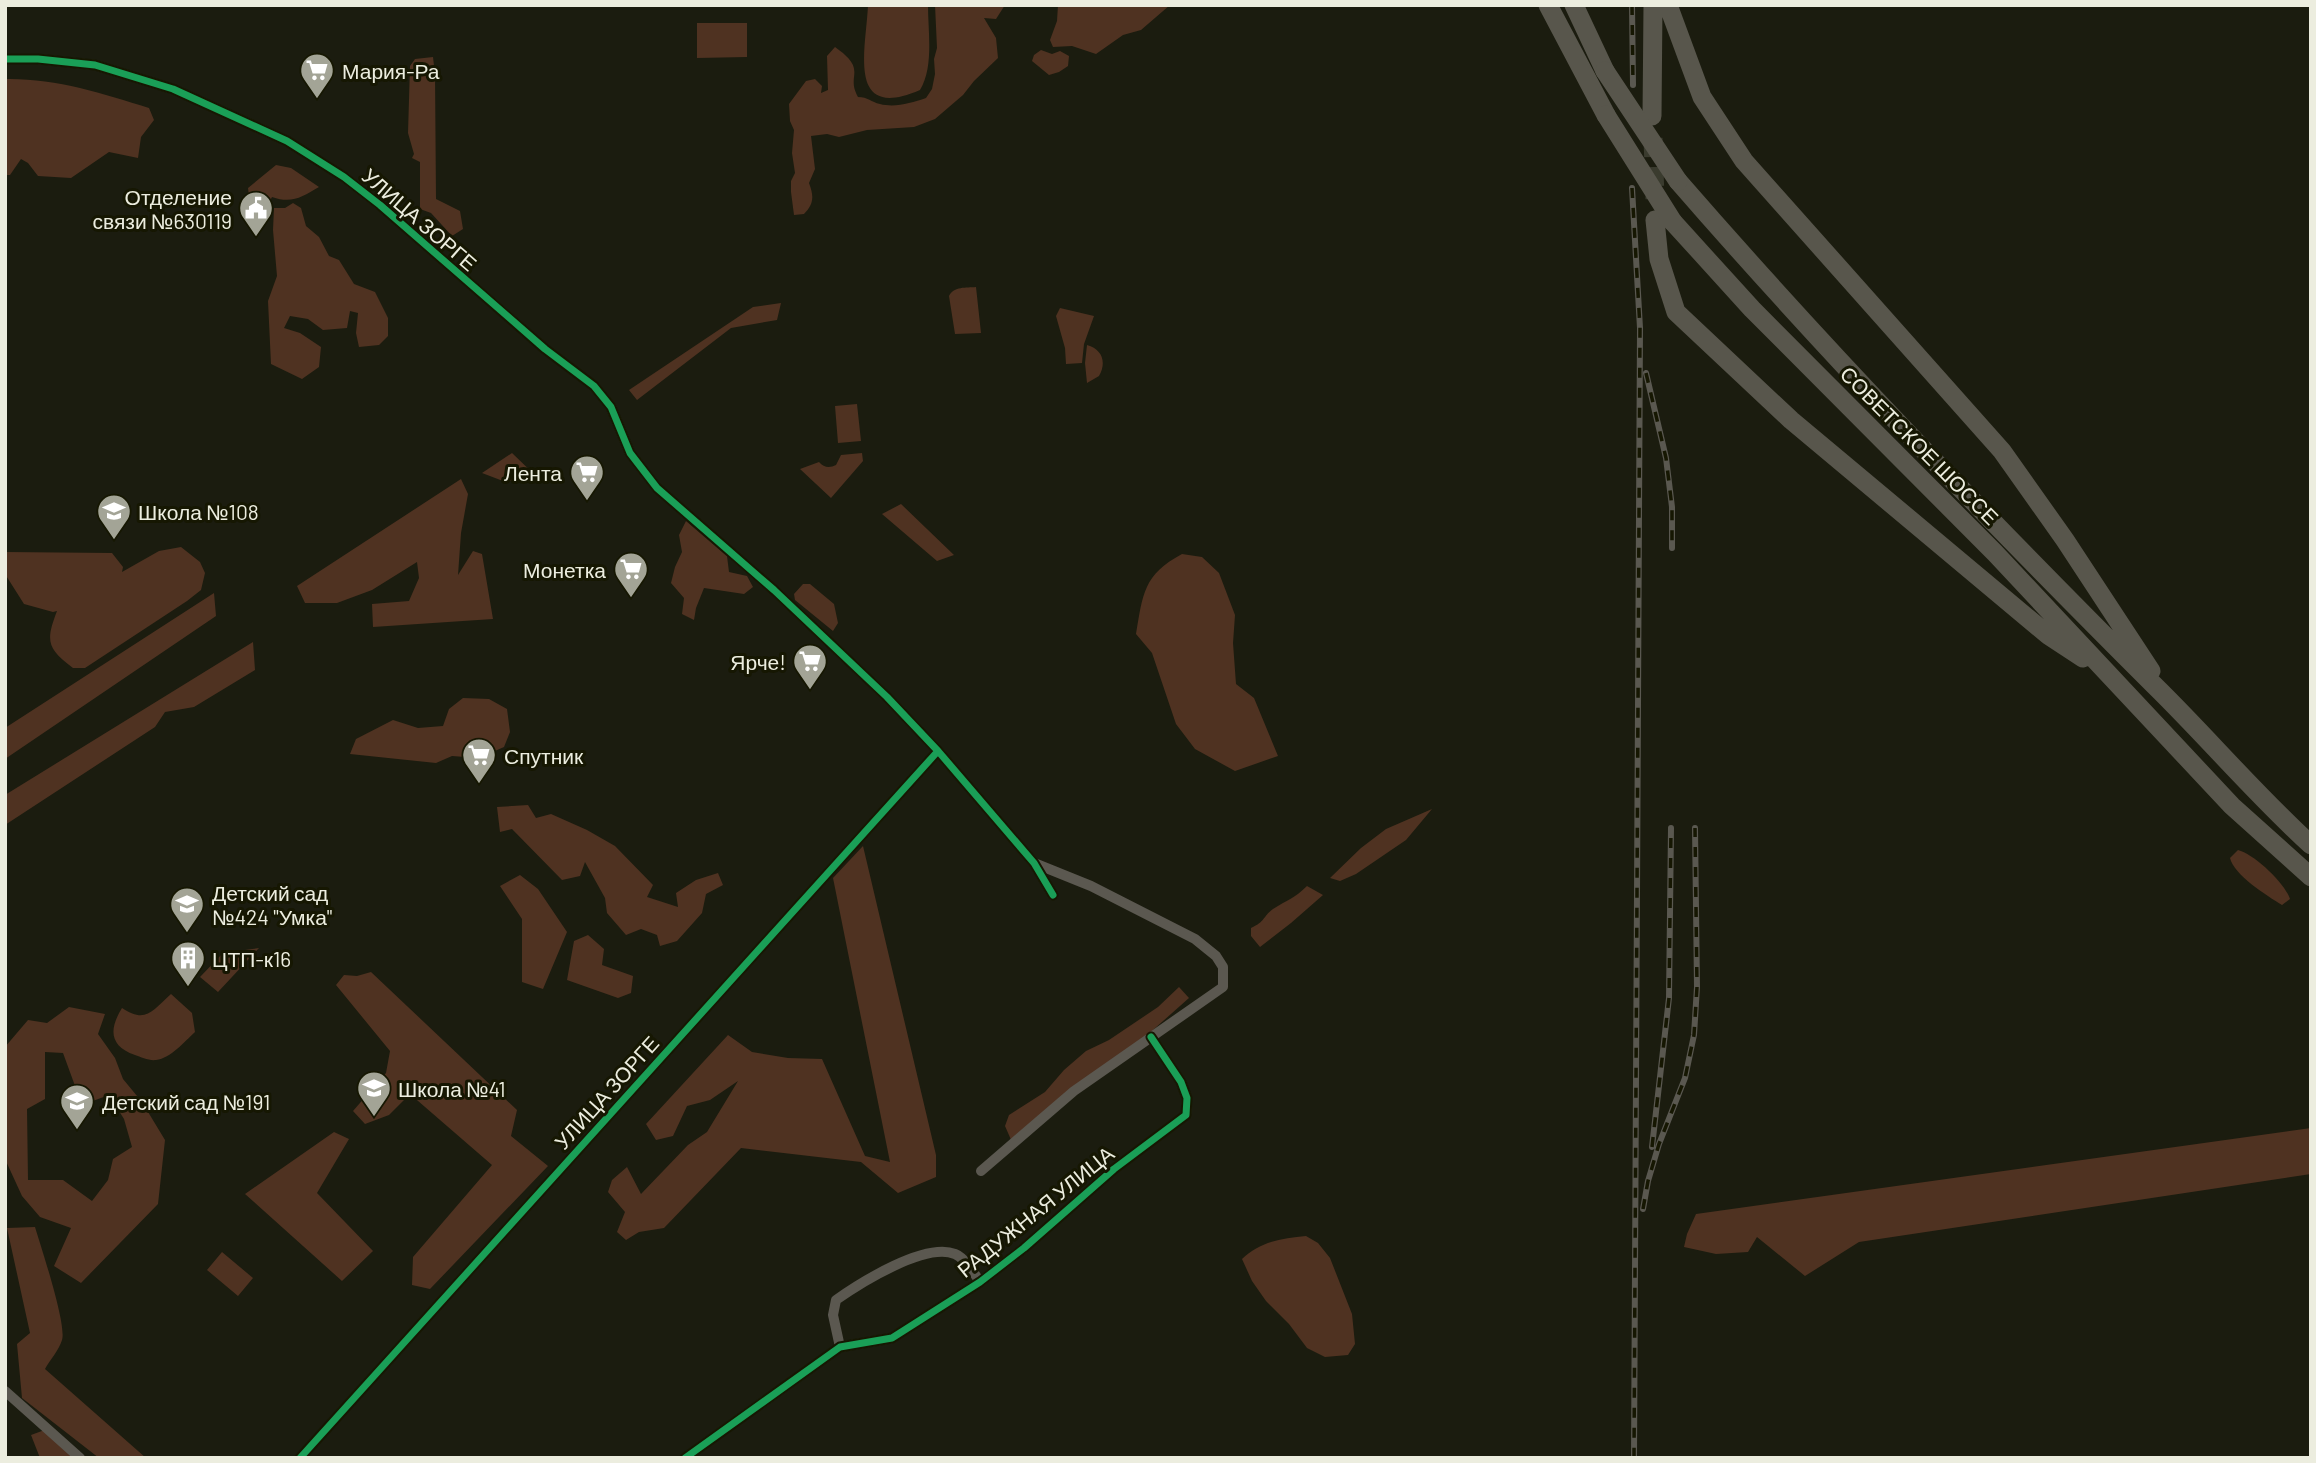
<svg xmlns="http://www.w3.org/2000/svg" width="2316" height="1463" viewBox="0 0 2316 1463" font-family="Barlow,sans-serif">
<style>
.green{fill:#4f3221;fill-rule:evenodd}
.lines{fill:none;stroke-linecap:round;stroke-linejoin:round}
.trunk-tunnel{stroke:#3a3b2e;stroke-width:19;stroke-dasharray:19 10;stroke-linecap:butt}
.minor{stroke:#5b5850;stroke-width:10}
.trunk{stroke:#58564c;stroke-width:19}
.rail-casing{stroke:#5a5850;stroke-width:6}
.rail{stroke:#161702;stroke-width:3.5;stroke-dasharray:10;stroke-linecap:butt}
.trunk-bridge{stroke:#58564c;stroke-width:19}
.cycleway-casing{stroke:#161702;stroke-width:11}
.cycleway{stroke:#1a9f57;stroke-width:7}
.labels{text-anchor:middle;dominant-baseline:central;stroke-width:6;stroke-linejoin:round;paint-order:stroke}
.poi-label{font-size:21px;fill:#eceddf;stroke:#161702;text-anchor:start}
.street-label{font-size:21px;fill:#eceddf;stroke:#161702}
</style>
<rect width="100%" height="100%" fill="#1b1c0f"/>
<path class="green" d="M 868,5 L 928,5 C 928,32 934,67 920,90 C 846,122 866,50 868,5 Z
M 935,5 L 1005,5 L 996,19 L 984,18 L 996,38 L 998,58 L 974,81 L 963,95 L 935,119 L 914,127 L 867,130 L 839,137 L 827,134 L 811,136 L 815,169 L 809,183 C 814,196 814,204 804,214 L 794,215 L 791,192 L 791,181 L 795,173 L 792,153 L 794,130 L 790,121 L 789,104 L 806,81 L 815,79 L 822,86 L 821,93 L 828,90 L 827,56 L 835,47 C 869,71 845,74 858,97 C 868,97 871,102 880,104 C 895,108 911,103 926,98 L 932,89 L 935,74 L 934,59 L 937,48 Z
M 1058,5 L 1170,5 L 1141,30 L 1123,35 L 1096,54 L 1072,46 L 1053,47 L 1050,40 L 1057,21 Z
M 697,23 L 747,23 L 747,57 L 697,58 Z
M 1041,50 L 1052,54 L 1060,51 L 1069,56 L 1068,66 L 1059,72 L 1049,75 L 1032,61 L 1034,55 Z
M 433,57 L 435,74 L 436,199 L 460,211 L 463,229 L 452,236 L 431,213 L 420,209 L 420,162 L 412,158 L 414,154 L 408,133 L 410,66 L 415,59 Z
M 5,79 C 54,78 102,93 149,108 L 154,120 L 141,137 L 138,158 L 109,152 L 71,178 L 38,176 L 28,163 L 21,159 L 10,175 L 5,175 Z
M 276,165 L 291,168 L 319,187 C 302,197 292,204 272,197 L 265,210 L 249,196 L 248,188 Z
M 293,203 L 301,208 L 306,226 L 319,237 L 329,256 L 339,260 L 354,284 L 375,292 L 388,318 L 388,336 L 379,345 L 359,347 L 356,333 L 358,313 L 350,311 L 347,328 L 323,330 L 308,319 L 290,316 L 284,328 L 300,333 L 321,347 L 319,367 L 302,379 L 271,364 L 268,301 L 277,276 L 273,230 L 274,208 L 285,208 Z
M 976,287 L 981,333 L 955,334 L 949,296 C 954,286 966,288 976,287 Z
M 781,303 L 777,320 L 731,328 L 637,400 L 629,390 L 753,307 Z
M 1060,308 L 1094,316 L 1084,344 L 1082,363 L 1066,364 L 1065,348 L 1056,316 Z
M 1087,345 C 1102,349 1107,362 1099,376 L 1087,383 L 1085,363 Z
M 857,404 L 861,441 L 838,443 L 835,406 Z
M 512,453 L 539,479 L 503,481 L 482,473 Z
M 862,453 L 863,461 L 831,498 L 800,469 L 819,462 C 824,468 830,468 836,465 L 841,455 Z
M 461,479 L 468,494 L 461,533 L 458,575 L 473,551 L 482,554 L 493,619 L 373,627 L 372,604 L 409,601 L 419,578 L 417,562 L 372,590 L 337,603 L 305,603 L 297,586 Z
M 901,504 L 954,555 L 937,561 L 882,514 Z
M 686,521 L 727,556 L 729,572 L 747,576 L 753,587 L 744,594 L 704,588 L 696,608 L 694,620 L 682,614 L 684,598 L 671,583 L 675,567 L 682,552 L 679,535 Z
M 181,547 L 200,562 L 205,573 L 201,590 L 187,601 L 85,668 L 73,668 C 46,648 46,640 57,611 L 53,612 L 24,604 L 5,574 L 5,552 L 112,553 L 123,567 L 122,572 L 159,551 Z
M 1182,554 L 1202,557 L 1219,573 L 1235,615 L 1233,643 L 1236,684 L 1254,698 L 1278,756 L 1235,771 L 1195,749 L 1176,724 L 1152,653 L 1136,634 C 1143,594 1143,575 1182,554 Z
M 803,584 L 810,584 L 834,604 L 838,623 L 833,631 L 795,600 L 794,594 Z
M 214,593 L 216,616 L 5,759 L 5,728 Z
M 253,642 L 255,670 L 194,707 L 165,712 L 155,727 L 5,825 L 5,795 Z
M 463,698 L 489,699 L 507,709 L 510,732 L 504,747 L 479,758 L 452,756 L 436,763 L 350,754 L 356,739 L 393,720 L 418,728 L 443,726 L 449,709 Z
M 528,805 L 536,818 L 551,814 L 587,830 L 615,846 L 653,885 L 647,897 L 678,907 L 676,893 L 696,880 L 718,873 L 723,885 L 706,894 L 702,913 L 677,941 L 660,946 L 657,935 L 641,929 L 626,935 L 607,913 L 605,898 L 585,862 L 580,876 L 562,880 L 512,829 L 500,832 L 497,807 Z
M 1432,809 L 1406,840 L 1356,874 L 1340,881 L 1330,878 L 1361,848 L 1386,829 Z
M 863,846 L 936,1155 L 936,1177 L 898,1193 L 861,1162 L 741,1148 L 664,1228 L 639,1232 L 626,1240 L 617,1232 L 625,1212 L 608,1192 L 612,1180 L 627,1167 L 641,1194 L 688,1145 L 707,1132 L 738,1081 L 710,1100 L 687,1106 L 673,1136 L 656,1140 L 646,1124 L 728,1035 L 752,1052 L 788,1058 L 822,1059 L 865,1156 L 890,1162 L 833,878 Z
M 2238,850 C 2254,854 2285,883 2290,899 L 2282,905 C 2266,895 2234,875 2230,858 Z
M 520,875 L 538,889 L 567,932 L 543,989 L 522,982 L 522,919 L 500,886 Z
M 1307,886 L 1323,895 L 1291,923 L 1260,947 L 1251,936 L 1251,928 C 1266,921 1263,916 1273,909 C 1287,900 1295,898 1307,886 Z
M 588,935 L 604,949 L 602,965 L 633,976 L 631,993 L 618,998 L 567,980 L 574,941 Z
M 259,948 L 218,992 L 200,977 L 223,953 Z
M 371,972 L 517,1110 L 511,1136 L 548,1166 L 430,1289 L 412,1285 L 413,1257 L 492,1165 L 410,1094 L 389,1115 L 365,1124 L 353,1111 L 386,1073 L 390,1051 L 336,985 L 344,975 L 357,976 Z
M 1179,987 L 1189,998 L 1136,1045 L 1012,1142 L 1005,1126 L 1009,1115 L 1045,1092 L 1064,1070 L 1086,1051 L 1109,1040 L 1158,1007 Z
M 171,994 L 192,1013 L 195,1032 C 184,1042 171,1058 156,1060 C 149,1061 141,1057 135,1055 C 109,1046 109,1029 122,1008 C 146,1024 152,1011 171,994 Z
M 69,1007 L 105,1014 L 98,1034 L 115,1058 L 123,1079 L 142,1102 L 165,1140 L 158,1204 L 81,1283 L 54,1266 L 71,1228 L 40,1217 L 22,1196 L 5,1159 L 5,1047 L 28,1020 L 47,1023 ZM 45,1052 L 63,1053 L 82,1105 L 109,1095 L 124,1119 L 132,1147 L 113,1159 L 108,1180 L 92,1201 L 63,1180 L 28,1180 L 27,1109 L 45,1099 Z
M 2311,1128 L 2311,1174 L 1859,1242 L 1805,1276 L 1757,1237 L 1748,1252 L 1716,1254 L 1684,1247 L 1687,1234 L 1696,1214 Z
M 334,1132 L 349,1139 L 317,1193 L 373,1251 L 342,1281 L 245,1194 Z
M 35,1227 C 41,1247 67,1325 62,1340 C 59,1350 50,1360 45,1369 L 146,1458 L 99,1458 L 22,1398 L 17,1344 L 30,1333 L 7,1228 Z
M 1306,1236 L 1318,1243 L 1330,1258 L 1352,1314 L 1355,1344 L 1348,1355 L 1325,1357 L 1307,1348 L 1289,1324 L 1266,1301 L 1252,1281 L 1242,1259 C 1259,1242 1282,1238 1306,1236 Z
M 222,1252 L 253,1278 L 238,1296 L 207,1270 Z
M 50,1428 L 77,1458 L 40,1458 L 31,1435 Z"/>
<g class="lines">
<path class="trunk-tunnel" d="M 1653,138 L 1655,199"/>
<path class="minor" d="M 5,59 L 38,59 L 95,65 L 173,89 L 287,141 L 344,177 L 380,205 L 545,349 L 594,386 L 611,407 L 630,453 L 657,488 L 774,590 L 887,697 L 938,751 L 1034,863 L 1053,895
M 981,1171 L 1074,1091 L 1223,987 L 1223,967 L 1216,956 L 1195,939 L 1091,886 L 1034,863
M 840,1347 L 833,1315 L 836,1300 C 860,1283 925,1242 955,1254 C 965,1258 974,1273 980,1282
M 5,1391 L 80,1458
M 300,1458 L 938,751
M 685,1458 L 840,1347 L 892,1338 L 980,1282 L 1024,1248 L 1114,1169 L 1186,1115 L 1187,1098 L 1181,1082 L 1151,1037"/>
<path class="trunk" d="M 1548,5 L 1606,115
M 1574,5 L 1605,71
M 1668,5 L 1702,97 L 1744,161 L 2002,451 L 2065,540 L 2151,671
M 1652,116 L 1653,5
M 1678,181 C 1830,356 1991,522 2155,686 C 2208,738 2256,795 2311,845
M 1655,220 L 1659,259 L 1676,312 L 1791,420 L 2048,635 L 2083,658
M 1673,222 L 1752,309 L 1995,553 L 2232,806 L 2311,877"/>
<g class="rail-casing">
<path id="rail" d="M 1632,5 L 1633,85
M 1632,188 L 1640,328 L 1634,1458
M 1646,373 L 1666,458 L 1672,507 L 1672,548
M 1652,1147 L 1669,998 L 1671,828
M 1643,1209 L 1648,1181 L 1659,1144 L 1685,1078 L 1694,1035 L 1697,987 L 1695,828"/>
</g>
<use href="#rail" class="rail"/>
<path class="trunk-bridge" d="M 1605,71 L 1678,181
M 1606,115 L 1673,222"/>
<g class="cycleway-casing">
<path id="cycleway" d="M 5,59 L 38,59 L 95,65 L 173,89 L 287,141 L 344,177 L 380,205 L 545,349 L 594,386 L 611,407 L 630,453 L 657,488 L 774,590 L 887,697 L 938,751 L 1034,863 L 1053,895
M 300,1458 L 938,751
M 685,1458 L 840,1347 L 892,1338 L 980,1282 L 1024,1248 L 1114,1169 L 1186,1115 L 1187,1098 L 1181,1082 L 1151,1037"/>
</g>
<use href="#cycleway" class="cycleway"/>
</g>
<defs>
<g id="supermarket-pin" transform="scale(1.75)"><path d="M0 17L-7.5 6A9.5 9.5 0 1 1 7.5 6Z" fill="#a3a496" stroke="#161702"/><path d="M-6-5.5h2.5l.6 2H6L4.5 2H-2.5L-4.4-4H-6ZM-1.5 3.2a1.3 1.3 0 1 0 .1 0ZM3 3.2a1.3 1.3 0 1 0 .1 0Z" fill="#fff"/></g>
<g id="civic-pin" transform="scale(1.75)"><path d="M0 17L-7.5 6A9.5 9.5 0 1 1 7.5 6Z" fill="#a3a496" stroke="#161702"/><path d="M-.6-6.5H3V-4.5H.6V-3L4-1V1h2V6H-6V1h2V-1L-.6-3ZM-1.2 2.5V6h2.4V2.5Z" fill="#fff"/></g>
<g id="school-pin" transform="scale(1.75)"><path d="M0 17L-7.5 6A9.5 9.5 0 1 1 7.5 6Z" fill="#a3a496" stroke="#161702"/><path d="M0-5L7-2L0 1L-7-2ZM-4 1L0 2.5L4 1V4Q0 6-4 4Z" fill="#fff"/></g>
<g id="building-pin" transform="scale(1.75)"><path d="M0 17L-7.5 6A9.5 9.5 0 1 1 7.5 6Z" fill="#a3a496" stroke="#161702"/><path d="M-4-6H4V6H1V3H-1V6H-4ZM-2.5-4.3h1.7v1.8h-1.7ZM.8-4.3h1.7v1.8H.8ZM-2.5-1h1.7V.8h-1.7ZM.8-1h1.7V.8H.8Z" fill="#fff"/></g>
</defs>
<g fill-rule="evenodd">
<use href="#supermarket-pin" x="317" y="70"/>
<use href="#civic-pin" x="256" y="208"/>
<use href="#supermarket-pin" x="587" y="472"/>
<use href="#school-pin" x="114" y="511"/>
<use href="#supermarket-pin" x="631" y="569"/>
<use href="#supermarket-pin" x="810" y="661"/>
<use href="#supermarket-pin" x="479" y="755"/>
<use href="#school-pin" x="187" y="904"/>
<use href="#building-pin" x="188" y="958"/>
<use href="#school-pin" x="374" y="1088"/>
<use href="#school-pin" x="77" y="1101"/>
</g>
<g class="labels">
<g class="poi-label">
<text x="342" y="70">Мария-Ра</text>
<text x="232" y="196" text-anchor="end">Отделение<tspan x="232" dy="24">связи №630119</tspan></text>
<text x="562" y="472" text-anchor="end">Лента</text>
<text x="138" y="511">Школа №108</text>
<text x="606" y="569" text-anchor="end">Монетка</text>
<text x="786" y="661" text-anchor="end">Ярче!</text>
<text x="504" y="755">Спутник</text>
<text x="212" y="892">Детский сад<tspan x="212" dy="24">№424 "Умка"</tspan></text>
<text x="212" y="958">ЦТП-к16</text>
<text x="398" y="1088">Школа №41</text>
<text x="102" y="1101">Детский сад №191</text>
</g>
<g class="street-label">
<text transform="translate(420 219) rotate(41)">УЛИЦА ЗОРГЕ</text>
<text transform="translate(1920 445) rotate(45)">СОВЕТСКОЕ ШОССЕ</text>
<text transform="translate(606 1092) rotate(-48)">УЛИЦА ЗОРГЕ</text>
<text transform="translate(1035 1211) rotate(-39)">РАДУЖНАЯ УЛИЦА</text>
</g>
</g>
<rect width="2316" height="1463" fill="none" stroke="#eceddf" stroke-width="14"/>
</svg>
